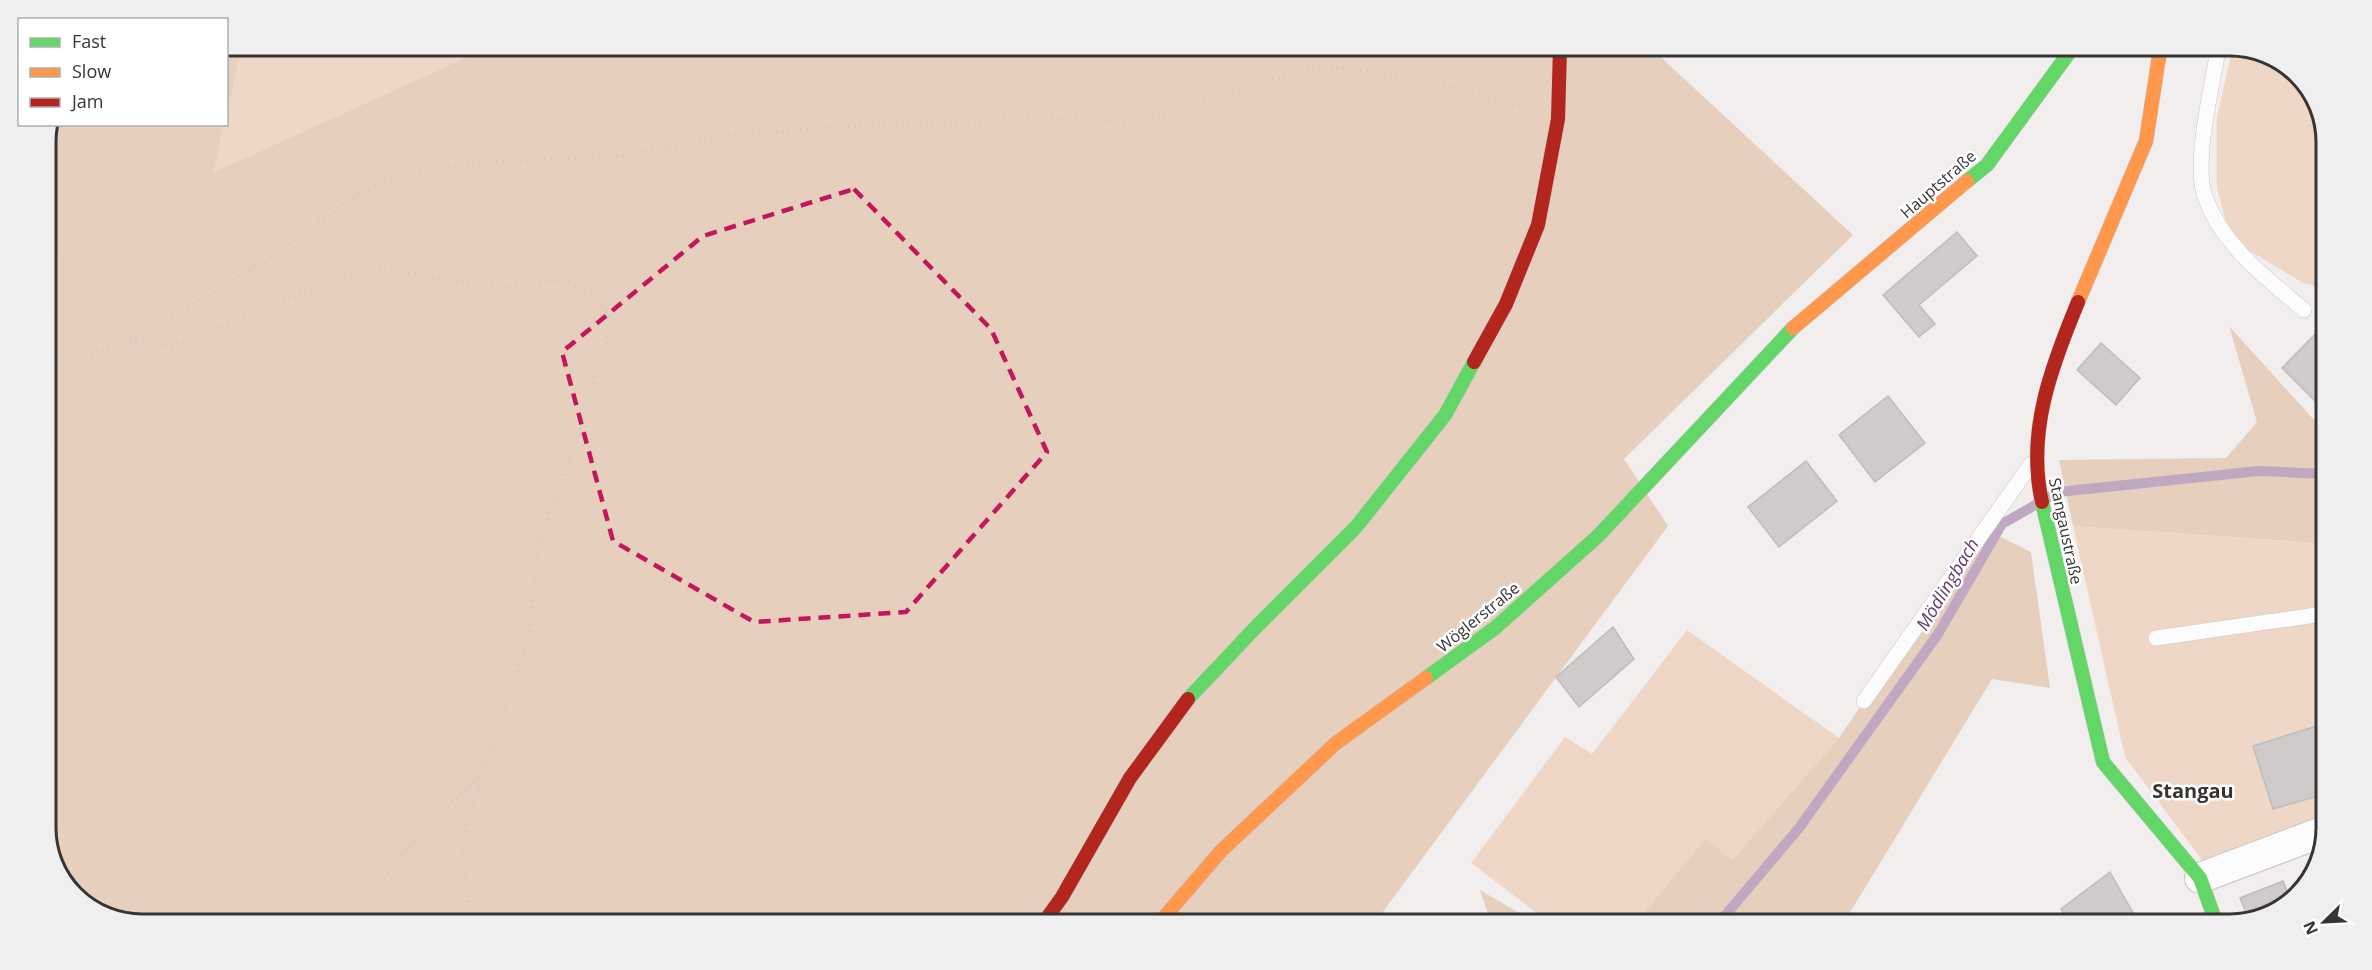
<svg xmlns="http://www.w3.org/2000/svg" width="2372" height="970" viewBox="0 0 2372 970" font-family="'Open Sans',sans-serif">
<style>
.green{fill:#efd7c8}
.forest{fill:#e7cfbe}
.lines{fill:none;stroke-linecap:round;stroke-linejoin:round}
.stream{stroke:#c0a8c2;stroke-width:10}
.building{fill:#cfcbcb;stroke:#c0bcbc;stroke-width:1.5}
.lane-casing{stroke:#c8c5c5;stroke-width:16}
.street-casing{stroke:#c8c5c5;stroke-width:32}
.fast-casing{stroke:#c8c5c5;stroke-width:15}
.slow-casing{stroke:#c8c5c5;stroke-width:15}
.jam-casing{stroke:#c8c5c5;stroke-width:15}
.path{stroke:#cfcdcd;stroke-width:4;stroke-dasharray:1.5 4.5;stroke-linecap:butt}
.lane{stroke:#fdfcfc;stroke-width:15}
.street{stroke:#fdfcfc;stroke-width:30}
.fast{stroke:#63d668;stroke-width:14}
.slow{stroke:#ff974d;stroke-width:14}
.jam{stroke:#b3261e;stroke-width:14}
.marked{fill:none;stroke:#c2185b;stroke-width:4.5;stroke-dasharray:12 8;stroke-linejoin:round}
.labels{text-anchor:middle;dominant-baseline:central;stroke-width:5;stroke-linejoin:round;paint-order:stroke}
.street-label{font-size:16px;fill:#373434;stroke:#fff}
.water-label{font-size:18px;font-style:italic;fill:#623769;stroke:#fff}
.quarter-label{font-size:20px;font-weight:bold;fill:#373434;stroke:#fff}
.rim{fill:none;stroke:#373434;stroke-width:3}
</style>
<rect width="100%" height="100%" fill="#f3eeee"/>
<path class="green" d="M 242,45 L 491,46 L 214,172 L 224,125 L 226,124 L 227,114 Z
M 2232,50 L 2262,50 L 2307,83 L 2327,135 L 2326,289 L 2303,283 L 2230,239 L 2217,188 L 2217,117 Z
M 2073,526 L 2314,543 L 2324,530 L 2322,816 L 2202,860 L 2125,757 Z
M 1687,630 L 1839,738 L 1732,860 L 1706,840 L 1634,924 L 1550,923 L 1471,863 L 1565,737 L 1592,754 Z"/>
<path class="forest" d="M 227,45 L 242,45 L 227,114 L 226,45 Z
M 491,46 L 1652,49 L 1853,235 L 1624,459 L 1668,526 L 1382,913 L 1364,923 L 110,920 L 65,887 L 45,835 L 45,135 L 50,125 L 224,125 L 214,172 Z
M 2229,326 L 2325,432 L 2324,530 L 2315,543 L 2073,526 L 2059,460 L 2226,458 L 2257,422 Z
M 1981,527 L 2031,552 L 2050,688 L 1992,679 L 1843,924 L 1634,924 L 1706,839 L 1732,860 L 1839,738 Z
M 1480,890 L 1536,923 L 1491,923 Z"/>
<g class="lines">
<path class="stream" d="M 1718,924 L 1799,828 L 1938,634 L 2002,524 L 2058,492 L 2259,471 L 2324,474"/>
</g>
<path class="building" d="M 1957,232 L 1977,256 L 1919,305 L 1935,324 L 1919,337 L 1883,295 Z
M 2325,324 L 2325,411 L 2282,368 Z
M 2101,343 L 2140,378 L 2116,405 L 2077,370 Z
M 1888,396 L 1925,443 L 1875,482 L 1839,435 Z
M 1806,461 L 1837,501 L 1779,547 L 1748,507 Z
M 1613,627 L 1634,659 L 1579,707 L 1556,677 Z
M 2323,724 L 2322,795 L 2273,809 L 2253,746 Z
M 2110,872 L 2140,925 L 2070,925 L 2061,909 Z
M 2283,881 L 2291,901 L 2284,909 L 2249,920 L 2240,898 Z"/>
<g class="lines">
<g class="lane-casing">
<path id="lane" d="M 2218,50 C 2212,87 2193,162 2205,197 C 2222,245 2266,278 2304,310
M 2156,638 L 2323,614
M 1864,701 L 2031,464"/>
</g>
<g class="street-casing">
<path id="street" d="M 2200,878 L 2322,832"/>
</g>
<g class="fast-casing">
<path id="fast" d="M 1967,181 L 1987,165 L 2071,50
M 2042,502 L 2103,762 L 2200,878 L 2217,925
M 1426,678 L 1495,628 L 1598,536 L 1793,328
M 1188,699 L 1255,628 L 1356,527 L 1445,415 L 1474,362"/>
</g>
<g class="slow-casing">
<path id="slow" d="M 2078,302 L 2146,141 L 2160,50
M 1793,328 L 1967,181
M 1160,922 L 1221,851 L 1336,743 L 1426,678"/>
</g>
<g class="jam-casing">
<path id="jam" d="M 1474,362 L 1506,304 L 1538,225 L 1558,119 L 1560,49
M 2042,502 C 2026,432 2052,365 2078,302
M 1044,922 L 1062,897 L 1130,778 L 1188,699"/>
</g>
<path class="path" d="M 130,341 L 169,347 L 353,273 L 386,269 L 477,285 L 504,287 L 566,280 L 595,294 L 613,319 L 572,456 L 548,516 L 537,553 L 530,634 L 481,775 L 463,840 L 463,861 L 472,921
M 45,369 L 130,341 L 262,263 L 358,194 L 389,181 L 471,163 L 618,156 L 740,134 L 898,123 L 939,126 L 1032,116 L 1137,123 L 1267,81 L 1324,66 L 1346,68 L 1450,86 L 1523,108
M 349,920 L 423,831 L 480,775"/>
<use href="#lane" class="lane"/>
<use href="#street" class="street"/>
<use href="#fast" class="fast"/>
<use href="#slow" class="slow"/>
<use href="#jam" class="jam"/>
</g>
<path class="marked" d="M 854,189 L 991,329 L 1047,452 L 906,612 L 754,622 L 613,541 L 562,352 L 703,236 Z"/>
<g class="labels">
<g class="street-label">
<text transform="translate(1938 184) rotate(-41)">Hauptstraße</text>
<text transform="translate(2066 531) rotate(78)">Stangaustraße</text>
<text transform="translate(1478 617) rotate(-39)">Wöglerstraße</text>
</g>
<g class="water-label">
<text transform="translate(1947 584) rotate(-59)">Mödlingbach</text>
</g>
<g class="quarter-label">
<text x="2193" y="790">Stangau</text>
</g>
</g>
<path d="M0 0H2372V970H0ZM142 56H2230A86 86 0 0 1 2316 142V828A86 86 0 0 1 2230 914H142A86 86 0 0 1 56 828V142A86 86 0 0 1 142 56Z" fill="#efefef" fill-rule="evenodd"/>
<path class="rim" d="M142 56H2230A86 86 0 0 1 2316 142V828A86 86 0 0 1 2230 914H142A86 86 0 0 1 56 828V142A86 86 0 0 1 142 56Z"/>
<rect x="18" y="18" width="210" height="108" fill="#ffffff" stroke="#afaeae" stroke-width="1.5"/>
<rect x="30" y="38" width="30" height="9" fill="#63d668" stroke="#afaeae" stroke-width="1.5"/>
<text x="72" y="48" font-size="18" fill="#373434">Fast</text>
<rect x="30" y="68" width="30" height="9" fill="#ff974d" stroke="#afaeae" stroke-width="1.5"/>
<text x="72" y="78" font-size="18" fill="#373434">Slow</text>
<rect x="30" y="98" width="30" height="9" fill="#b3261e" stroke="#afaeae" stroke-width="1.5"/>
<text x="72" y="108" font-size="18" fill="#373434">Jam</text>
<g transform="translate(2324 922) rotate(246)" stroke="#ffffff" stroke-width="4.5" paint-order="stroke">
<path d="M0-4.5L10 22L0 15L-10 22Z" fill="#373434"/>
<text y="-9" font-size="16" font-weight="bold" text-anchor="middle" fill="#373434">N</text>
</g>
</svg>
